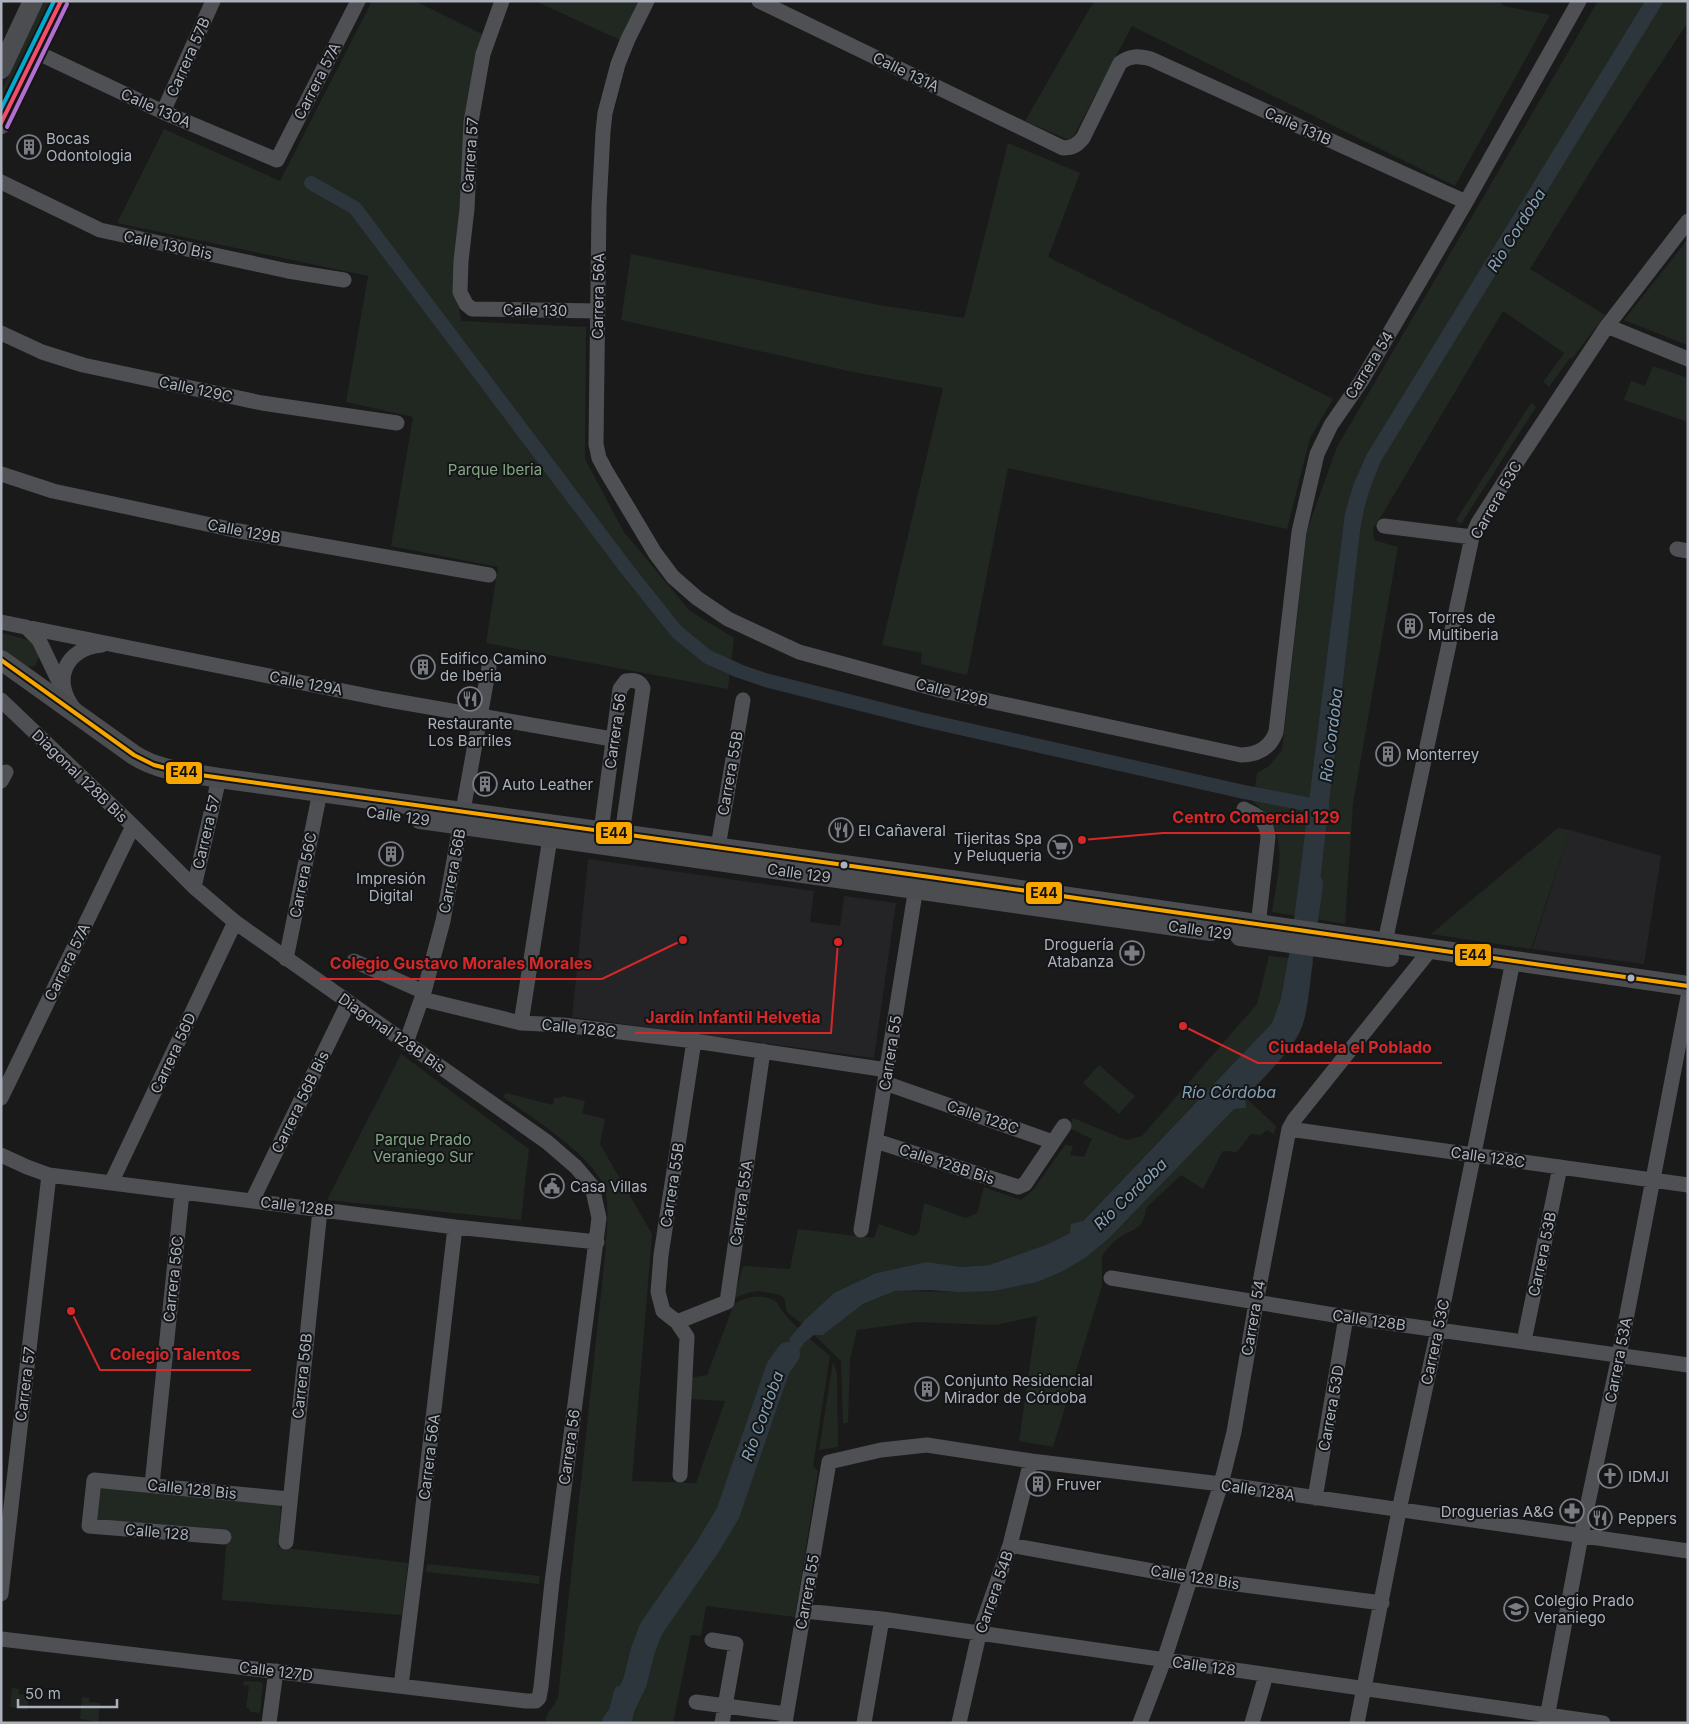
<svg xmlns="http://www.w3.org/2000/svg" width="1689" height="1724" viewBox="0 0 1689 1724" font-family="Inter,sans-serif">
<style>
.built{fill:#242427}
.green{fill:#202821}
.water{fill:#2d363d}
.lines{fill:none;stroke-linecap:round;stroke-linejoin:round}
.canal{stroke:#2d363d;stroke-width:14}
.river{stroke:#2d363d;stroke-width:24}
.minor{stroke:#4f5054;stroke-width:15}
.major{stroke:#4c4d50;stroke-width:20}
.bus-1-casing{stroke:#141517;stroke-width:8}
.bus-2-casing{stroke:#141517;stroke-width:8}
.bus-3-casing{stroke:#141517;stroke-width:8}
.bus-4-casing{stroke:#141517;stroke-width:8}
.bus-1{stroke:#f7a600;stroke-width:4}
.bus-2{stroke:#f44d6c;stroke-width:4}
.bus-3{stroke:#b36fd0;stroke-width:4}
.bus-4{stroke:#00a9ce;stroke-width:4}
.bus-dot{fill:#acb1bb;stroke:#141517;stroke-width:2}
.labels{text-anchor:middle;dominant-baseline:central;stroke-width:4;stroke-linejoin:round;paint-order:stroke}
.street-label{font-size:15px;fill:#acb1bb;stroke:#141517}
.poi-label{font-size:15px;fill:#acb1bb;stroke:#141517;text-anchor:start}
.park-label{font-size:15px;fill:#84a685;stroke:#141517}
.water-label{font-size:16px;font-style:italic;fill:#84a0b5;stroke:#141517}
.leader{fill:none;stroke:#d62828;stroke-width:2}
.callout-dot{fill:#d62828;stroke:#141517;stroke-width:2}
.callout-label{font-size:16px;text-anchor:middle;font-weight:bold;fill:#d62828;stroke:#141517;stroke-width:4;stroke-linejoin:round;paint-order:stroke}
.line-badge{stroke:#141517;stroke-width:2}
.pale-badge-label{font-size:14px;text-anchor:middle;font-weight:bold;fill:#111}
</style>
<rect width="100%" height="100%" fill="#1a1a1b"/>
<path class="built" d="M 1570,830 L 1661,856 L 1644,964 L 1532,949 Z
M 588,859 L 814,891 L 810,922 L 840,926 L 844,896 L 896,903 L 874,1058 L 572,1017 Z"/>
<path class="green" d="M 44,1 L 56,1 L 1,115 L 1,91 Z
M 372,1 L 415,1 L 484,35 L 456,285 L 461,321 L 586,327 L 585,459 L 624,532 L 690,611 L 734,638 L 728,689 L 486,643 L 498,567 L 391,546 L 413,417 L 346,402 L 368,276 L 117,223 L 164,129 L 280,181 Z
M 535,1 L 638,1 L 620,40 Z
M 1094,1 L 1497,1 L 1504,6 L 1550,15 L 1455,186 L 1132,26 L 1071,141 L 1025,121 Z
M 1598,1 L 1688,1 L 1688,22 L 1598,159 L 1530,269 L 1605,315 L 1572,359 L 1570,358 L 1549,387 L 1543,382 L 1564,353 L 1503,311 L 1382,515 L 1373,528 L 1374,540 L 1398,547 L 1353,804 L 1345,924 L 1272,912 C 1278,870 1292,832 1253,802 L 1257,773 L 1269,766 L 1282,750 L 1307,530 L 1337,447 Z
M 1008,143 L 1080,173 L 1048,257 L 1333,399 L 1310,438 L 1287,529 L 1008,468 L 967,675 L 921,664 L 922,653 L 882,645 L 943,388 L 853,372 L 621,320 L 631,254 L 879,305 L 964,318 Z
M 1688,239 L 1688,343 L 1687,345 L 1624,320 Z
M 1653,366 L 1688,378 L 1688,422 L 1624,400 L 1631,381 L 1645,386 Z
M 1531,403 L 1536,407 L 1461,524 L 1456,520 Z
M 1,633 L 32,641 L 41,652 L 35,666 L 28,667 L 1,653 Z
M 1558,828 L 1570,830 L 1531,949 L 1431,934 Z
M 1269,956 L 1288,958 L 1281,998 L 1272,1023 L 1071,1233 L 1048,1244 L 989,1265 L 961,1267 L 927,1262 L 876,1273 L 834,1293 L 802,1324 L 787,1312 L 784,1298 L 780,1295 L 759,1291 L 751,1292 L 734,1298 L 743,1266 L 790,1269 L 798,1229 L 874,1238 L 879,1224 L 914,1236 L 919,1232 L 924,1203 L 966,1218 L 977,1213 L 984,1187 L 1021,1200 L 1033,1190 L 1065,1145 L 1073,1146 L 1070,1155 L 1084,1157 L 1092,1139 L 1069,1128 L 1073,1118 L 1126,1140 L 1142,1136 L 1257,1004 Z
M 401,1054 L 529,1149 L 521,1220 L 327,1200 Z
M 1099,1065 L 1135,1096 L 1119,1114 L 1083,1083 Z
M 506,1093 L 553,1105 L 554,1098 L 562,1097 L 563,1096 L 585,1101 L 582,1113 L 605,1119 L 600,1144 L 652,1234 L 632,1481 L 696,1483 L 725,1401 L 688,1399 L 688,1378 L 707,1375 L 734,1304 C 745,1297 762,1293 775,1301 C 780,1305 782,1312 786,1316 C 800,1331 815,1343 830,1356 L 813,1466 L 818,1471 L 795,1617 L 706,1606 L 701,1636 L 691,1635 L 673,1723 L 616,1723 L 625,1700 L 626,1689 L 614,1690 L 609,1709 L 602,1719 L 604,1723 L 545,1723 C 546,1713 554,1707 558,1697 L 605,1256 C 606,1235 610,1211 605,1190 C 598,1159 529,1115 503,1097 Z
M 1245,1097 L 1276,1126 L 1274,1134 L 1267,1130 L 1261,1135 L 1251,1134 L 1237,1152 L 1223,1151 L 1203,1189 L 1181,1175 L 1146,1208 C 1144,1233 1129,1228 1115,1241 C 1110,1245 1106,1251 1102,1256 L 1102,1286 L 1053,1447 L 1019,1441 L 1037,1316 L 996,1325 L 917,1322 L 857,1330 L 850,1359 L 848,1423 L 843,1423 L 841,1361 L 814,1335 L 823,1335 L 863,1304 L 895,1291 L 957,1292 L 1037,1282 L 1234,1108 L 1245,1108 Z
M 833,1362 L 837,1374 L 838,1447 L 819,1450 Z
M 100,1485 L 281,1505 L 278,1547 L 408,1563 L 402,1615 L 222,1600 L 227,1534 L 96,1521 Z
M 427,1564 L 540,1576 L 539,1584 L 426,1572 Z
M 244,1681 L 261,1682 L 263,1685 L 260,1713 L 250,1712 L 250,1709 L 246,1708 L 249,1686 L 243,1685 Z
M 12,1688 L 19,1689 L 18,1694 L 29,1695 L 27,1710 L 10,1707 Z
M 82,1697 L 89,1698 L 89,1702 L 100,1703 L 98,1722 L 80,1719 Z"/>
<path class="water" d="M 1645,1 L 1664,1 L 1381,461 C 1371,484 1363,507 1360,531 L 1316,917 L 1295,913 L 1345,513 L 1354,483 L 1367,454 Z
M 1288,958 L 1313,961 C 1310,980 1308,1013 1301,1029 C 1292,1051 1262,1079 1245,1097 L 1246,1108 L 1234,1109 L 1108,1239 L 1085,1258 L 1061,1272 L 1037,1282 L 993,1291 L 957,1292 L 930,1290 L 895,1291 L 863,1304 L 823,1335 L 814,1335 L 804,1343 L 796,1355 L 789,1357 L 786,1363 L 780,1367 L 782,1377 L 769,1384 L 767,1390 L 763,1387 L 769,1379 L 771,1379 L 775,1371 L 774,1365 L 782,1345 L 789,1345 L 790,1338 L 805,1320 L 834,1293 L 876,1273 L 927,1262 L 961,1267 L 989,1265 L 1048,1244 L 1070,1233 L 1071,1224 L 1083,1221 L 1272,1023 L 1281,998 Z
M 617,1686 L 626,1689 C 625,1700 621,1712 616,1723 L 604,1723 L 602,1719 L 609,1709 L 614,1690 Z"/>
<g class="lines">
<path class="canal" d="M 311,183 L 355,208 L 626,568 L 677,632 L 708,657 L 739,671 L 765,680 L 920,719 L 1244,792 L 1322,807"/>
<path class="river" d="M 1296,992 L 1311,884
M 619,1723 L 623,1707 L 635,1682 L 643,1650 L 651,1629 L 707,1548 L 728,1513 L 778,1368 L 788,1354"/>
<path class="minor" d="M 502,1 L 483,54 L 471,122 L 467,209 L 461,261 L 460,292 L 466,304 L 472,309 L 598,311
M 647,1 L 628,39 L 618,64 L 605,113 L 603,132 L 599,207 L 596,444 L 599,458 L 606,471 L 655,553 L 673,577 L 697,598 L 728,619 L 799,652 L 943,691 L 1241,755 C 1258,755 1270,748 1276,732 L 1299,532 L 1317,454 L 1331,425 L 1362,380 L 1466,202 L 1579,1
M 759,1 L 1063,148 C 1073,148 1077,145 1083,138 L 1120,63 C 1131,55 1138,56 1151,59 L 1466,202
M 36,52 L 163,112 L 277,160 L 358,1
M 163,112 L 213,1
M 1,182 L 100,230 L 288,271 L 344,280
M 1607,326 L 1688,359
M 1,333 L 42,352 L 83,365 L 262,403 L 397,423
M 1,474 L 53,491 L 239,531 L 489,575
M 1384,526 L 1472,537
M 1677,549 L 1688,551
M 1,622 L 383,699 L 612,739
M 26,627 L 39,640 L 62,688
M 1,700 L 133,826 L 194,887 L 235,922 L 547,1142 L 576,1167 L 592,1186 L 599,1218 L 552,1582 L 541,1687 L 539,1698 L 536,1701 L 526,1701 L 1,1639
M 75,710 C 51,681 65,648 102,645
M 1,781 L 6,772
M 1244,809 C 1259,817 1266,818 1268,837 L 1257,935
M 601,831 L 620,689 L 626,681 C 634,680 639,680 643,688 L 622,834
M 718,847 L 743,700
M 194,887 L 219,778
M 1385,942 L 1472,537 L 1478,523 L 1519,459 L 1607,326 L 1688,221
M 286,959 L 320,792
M 354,961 L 424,992
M 422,999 L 521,1023 L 563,1025 L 694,1041 L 887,1070
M 521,1023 L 550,838
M 406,1043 L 424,992 L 443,921 L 489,667
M 885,1083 L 1053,1142
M 1,1098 L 133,826
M 1289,1129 L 1688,1185
M 876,1141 L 1018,1187 L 1025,1184 L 1064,1126
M 1,1155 L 27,1167 L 49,1175 L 455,1227 L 597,1242
M 111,1183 L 235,922
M 252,1201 L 348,1003
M 861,1230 L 917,881
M 1111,1278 L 1346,1317 L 1688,1365
M 677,1322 L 727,1302 L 763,1051
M 1524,1341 L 1560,1167
M 680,1475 L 687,1337 L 677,1322 L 663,1311 L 658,1292 L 661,1255 L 694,1041
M 152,1485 L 182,1193
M 1315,1498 L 1346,1317
M 224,1537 L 89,1526 L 94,1480 L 289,1499
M 286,1542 L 320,1210
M 1010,1545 L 1191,1578 L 1382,1603
M 1,1594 L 49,1175
M 804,1611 L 882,1619 L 1603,1723
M 712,1640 L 736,1644 L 722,1723
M 401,1686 L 416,1566 L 455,1227
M 696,1702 L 786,1714
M 269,1723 L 276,1671
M 785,1723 L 829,1462 L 881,1450 L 927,1445 L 1031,1461 L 1221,1484 L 1688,1551
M 864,1723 L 882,1619
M 959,1723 L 979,1634 L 1010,1545 L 1031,1461
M 1140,1723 L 1164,1660 L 1221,1484 L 1234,1432 L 1256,1303 L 1289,1129 L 1294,1120 L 1431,949
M 1252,1723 L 1266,1675
M 1357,1723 L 1401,1501 L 1438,1330 L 1513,961
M 1546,1723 L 1581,1536 L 1619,1356 L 1688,997"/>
<path class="major" d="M 1,69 L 33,1
M 1,124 L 61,1
M 1,660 L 134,755 C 159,771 190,773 219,778 L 930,877 L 1688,986
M 420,819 L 1211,931
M 1240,936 L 1389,957"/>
<g class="bus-1-casing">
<path id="bus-1" d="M 1,660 L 134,755 L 154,765 L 186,773 L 930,877 L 1688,986"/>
</g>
<g class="bus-2-casing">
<path id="bus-2" d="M 1,123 L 61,1"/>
</g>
<g class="bus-3-casing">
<path id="bus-3" d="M 7,127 L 67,4"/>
</g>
<g class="bus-4-casing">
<path id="bus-4" d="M 1,109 L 54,1"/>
</g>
<use href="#bus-1" class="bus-1"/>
<use href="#bus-2" class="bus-2"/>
<use href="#bus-3" class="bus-3"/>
<use href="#bus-4" class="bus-4"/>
</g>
<defs>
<g id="building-ring" transform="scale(1.25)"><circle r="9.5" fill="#141517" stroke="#797c83" stroke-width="1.5"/><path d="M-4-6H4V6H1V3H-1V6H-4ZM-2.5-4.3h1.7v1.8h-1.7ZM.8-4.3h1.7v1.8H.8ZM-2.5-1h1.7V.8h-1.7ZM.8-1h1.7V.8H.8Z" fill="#797c83"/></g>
<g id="restaurant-ring" transform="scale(1.25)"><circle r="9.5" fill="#141517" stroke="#797c83" stroke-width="1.5"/><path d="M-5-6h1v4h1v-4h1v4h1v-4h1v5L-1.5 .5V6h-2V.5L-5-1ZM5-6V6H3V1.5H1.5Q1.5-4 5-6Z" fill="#797c83"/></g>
<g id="supermarket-ring" transform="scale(1.25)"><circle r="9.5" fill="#141517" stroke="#797c83" stroke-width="1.5"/><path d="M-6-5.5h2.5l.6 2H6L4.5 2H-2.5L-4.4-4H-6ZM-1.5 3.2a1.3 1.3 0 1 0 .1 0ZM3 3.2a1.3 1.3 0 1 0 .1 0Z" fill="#797c83"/></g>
<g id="pharmacy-ring" transform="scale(1.25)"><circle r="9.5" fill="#141517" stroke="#797c83" stroke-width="1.5"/><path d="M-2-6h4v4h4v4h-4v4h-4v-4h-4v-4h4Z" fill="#797c83"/></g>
<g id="civic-ring" transform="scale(1.25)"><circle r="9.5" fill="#141517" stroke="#797c83" stroke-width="1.5"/><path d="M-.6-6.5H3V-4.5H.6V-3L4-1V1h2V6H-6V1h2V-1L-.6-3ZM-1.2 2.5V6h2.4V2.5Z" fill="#797c83"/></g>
<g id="church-ring" transform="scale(1.25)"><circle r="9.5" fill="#141517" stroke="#797c83" stroke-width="1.5"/><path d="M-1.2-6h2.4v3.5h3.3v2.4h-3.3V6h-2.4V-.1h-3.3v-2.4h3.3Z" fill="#797c83"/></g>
<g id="school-ring" transform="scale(1.25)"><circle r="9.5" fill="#141517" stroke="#797c83" stroke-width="1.5"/><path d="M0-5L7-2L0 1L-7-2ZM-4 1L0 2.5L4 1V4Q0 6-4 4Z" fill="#797c83"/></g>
</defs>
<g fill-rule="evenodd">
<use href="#building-ring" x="29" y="147"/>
<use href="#building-ring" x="1410" y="626"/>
<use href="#building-ring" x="423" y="667"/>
<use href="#restaurant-ring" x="470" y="699"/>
<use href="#building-ring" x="1388" y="754"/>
<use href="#building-ring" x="485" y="784"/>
<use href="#restaurant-ring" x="841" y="830"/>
<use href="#supermarket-ring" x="1060" y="847"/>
<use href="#building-ring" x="391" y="854"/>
<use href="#pharmacy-ring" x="1132" y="953"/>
<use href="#civic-ring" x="552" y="1186"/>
<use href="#building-ring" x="927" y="1389"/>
<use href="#church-ring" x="1610" y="1476"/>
<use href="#building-ring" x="1038" y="1484"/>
<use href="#pharmacy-ring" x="1572" y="1511"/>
<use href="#restaurant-ring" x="1600" y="1518"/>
<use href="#school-ring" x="1516" y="1609"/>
</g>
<g class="bus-dot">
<circle cx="844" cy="865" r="4.5"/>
<circle cx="1631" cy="978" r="4.5"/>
</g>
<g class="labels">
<g class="street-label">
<text transform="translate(188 57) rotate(-66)">Carrera 57B</text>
<text transform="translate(906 72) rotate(26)">Calle 131A</text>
<text transform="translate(317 81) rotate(-63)">Carrera 57A</text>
<text transform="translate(156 108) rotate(24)">Calle 130A</text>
<text transform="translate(1298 126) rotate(24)">Calle 131B</text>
<text transform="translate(470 155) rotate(-86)">Carrera 57</text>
<text transform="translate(168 245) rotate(12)">Calle 130 Bis</text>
<text transform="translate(598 296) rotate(-89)">Carrera 56A</text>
<text transform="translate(535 310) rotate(1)">Calle 130</text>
<text transform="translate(1369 365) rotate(-58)">Carrera 54</text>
<text transform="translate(196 389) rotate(12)">Calle 129C</text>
<text transform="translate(1496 500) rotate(-60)">Carrera 53C</text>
<text transform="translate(244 531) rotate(11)">Calle 129B</text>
<text transform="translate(306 683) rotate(11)">Calle 129A</text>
<text transform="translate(952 692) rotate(14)">Calle 129B</text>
<text transform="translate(615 731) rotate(-82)">Carrera 56</text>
<text transform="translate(730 773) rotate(-80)">Carrera 55B</text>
<text transform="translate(80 776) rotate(44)">Diagonal 128B Bis</text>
<text transform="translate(398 816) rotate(8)">Calle 129</text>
<text transform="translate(206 832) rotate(-77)">Carrera 57</text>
<text transform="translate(452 871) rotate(-79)">Carrera 56B</text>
<text transform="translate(799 873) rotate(8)">Calle 129</text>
<text transform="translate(303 875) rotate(-79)">Carrera 56C</text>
<text transform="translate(1200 930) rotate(8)">Calle 129</text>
<text transform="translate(67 962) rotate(-64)">Carrera 57A</text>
<text transform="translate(579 1028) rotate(6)">Calle 128C</text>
<text transform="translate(392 1033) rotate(35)">Diagonal 128B Bis</text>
<text transform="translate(173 1053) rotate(-65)">Carrera 56D</text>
<text transform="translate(890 1053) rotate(-81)">Carrera 55</text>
<text transform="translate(300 1102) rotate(-64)">Carrera 56B Bis</text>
<text transform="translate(983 1117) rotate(19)">Calle 128C</text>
<text transform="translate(1488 1157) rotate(8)">Calle 128C</text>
<text transform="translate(947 1164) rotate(18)">Calle 128B Bis</text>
<text transform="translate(672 1185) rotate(-81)">Carrera 55B</text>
<text transform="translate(741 1203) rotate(-82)">Carrera 55A</text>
<text transform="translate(297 1206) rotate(7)">Calle 128B</text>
<text transform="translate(1542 1254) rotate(-78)">Carrera 53B</text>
<text transform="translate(173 1279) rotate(-84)">Carrera 56C</text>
<text transform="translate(1253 1318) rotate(-80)">Carrera 54</text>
<text transform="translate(1369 1320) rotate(8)">Calle 128B</text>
<text transform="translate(1435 1342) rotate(-78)">Carrera 53C</text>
<text transform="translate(1618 1360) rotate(-79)">Carrera 53A</text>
<text transform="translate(302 1376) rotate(-84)">Carrera 56B</text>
<text transform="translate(25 1384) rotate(-83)">Carrera 57</text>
<text transform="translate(1331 1408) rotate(-80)">Carrera 53D</text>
<text transform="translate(569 1447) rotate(-82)">Carrera 56</text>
<text transform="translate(429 1457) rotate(-83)">Carrera 56A</text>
<text transform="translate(192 1489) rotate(6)">Calle 128 Bis</text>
<text transform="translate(1258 1490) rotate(8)">Calle 128A</text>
<text transform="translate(157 1532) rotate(5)">Calle 128</text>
<text transform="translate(1195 1577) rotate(9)">Calle 128 Bis</text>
<text transform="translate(807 1592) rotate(-80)">Carrera 55</text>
<text transform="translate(994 1592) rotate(-71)">Carrera 54B</text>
<text transform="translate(1204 1666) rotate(8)">Calle 128</text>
<text transform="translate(276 1671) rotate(7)">Calle 127D</text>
</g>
<g class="poi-label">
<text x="46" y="138">Bocas<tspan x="46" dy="17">Odontologia</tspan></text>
<text x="1428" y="617">Torres de<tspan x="1428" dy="17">Multiberia</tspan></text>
<text x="440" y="658">Edifico Camino<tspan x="440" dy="17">de Iberia</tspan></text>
<text x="470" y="723" text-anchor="middle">Restaurante<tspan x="470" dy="17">Los Barriles</tspan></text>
<text x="1406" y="754">Monterrey</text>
<text x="502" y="784">Auto Leather</text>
<text x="858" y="830">El Cañaveral</text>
<text x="1042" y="838" text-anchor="end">Tijeritas Spa<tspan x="1042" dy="17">y Peluqueria</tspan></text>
<text x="391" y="878" text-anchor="middle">Impresión<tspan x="391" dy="17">Digital</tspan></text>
<text x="1114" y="944" text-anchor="end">Droguería<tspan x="1114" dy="17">Atabanza</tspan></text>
<text x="570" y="1186">Casa Villas</text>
<text x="944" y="1380">Conjunto Residencial<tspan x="944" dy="17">Mirador de Córdoba</tspan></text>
<text x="1628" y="1476">IDMJI</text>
<text x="1056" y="1484">Fruver</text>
<text x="1554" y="1511" text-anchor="end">Droguerias A&amp;G</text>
<text x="1618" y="1518">Peppers</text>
<text x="1534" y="1600">Colegio Prado<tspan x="1534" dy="17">Veraniego</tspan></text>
</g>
<g class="park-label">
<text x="495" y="469">Parque Iberia</text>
<text x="423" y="1139">Parque Prado<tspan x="423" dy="17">Veraniego Sur</tspan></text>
</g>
<g class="water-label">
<text transform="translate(1516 230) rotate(-58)">Rio Cordoba</text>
<text transform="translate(1331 735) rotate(-83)">Río Cordoba</text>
<text x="1229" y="1092">Río Córdoba</text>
<text transform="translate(1130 1194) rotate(-44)">Río Cordoba</text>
<text transform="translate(762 1416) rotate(-70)">Río Cordoba</text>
</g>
</g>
<path class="leader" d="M1082 840L1163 833H1350M683 940L602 979H320M838 942L831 1033H635M1183 1026L1258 1063H1442M71 1311L100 1370H251"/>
<g class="callout-dot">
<circle cx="1082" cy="840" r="5"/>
<circle cx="683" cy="940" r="5"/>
<circle cx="838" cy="942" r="5"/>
<circle cx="1183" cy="1026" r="5"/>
<circle cx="71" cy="1311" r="5"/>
</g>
<g class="callout-label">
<text x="1256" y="823">Centro Comercial 129</text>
<text x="461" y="969">Colegio Gustavo Morales Morales</text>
<text x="733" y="1023">Jardín Infantil Helvetia</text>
<text x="1350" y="1053">Ciudadela el Poblado</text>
<text x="175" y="1360">Colegio Talentos</text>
</g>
<g class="line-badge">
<rect x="165" y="761" width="38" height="24" rx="5" fill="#f7a600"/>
<rect x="595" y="821" width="38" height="24" rx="5" fill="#f7a600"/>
<rect x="1025" y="881" width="38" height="24" rx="5" fill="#f7a600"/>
<rect x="1454" y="943" width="38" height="24" rx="5" fill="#f7a600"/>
</g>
<g class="pale-badge-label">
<text x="184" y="777">E44</text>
<text x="614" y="838">E44</text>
<text x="1044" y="898">E44</text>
<text x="1473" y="960">E44</text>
</g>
<rect width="1689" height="1724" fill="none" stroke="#acb1bb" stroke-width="5"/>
<path d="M18 1699v8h99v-8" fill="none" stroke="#acb1bb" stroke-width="2.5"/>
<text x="25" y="1699" font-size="15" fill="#acb1bb" stroke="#141517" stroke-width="4" paint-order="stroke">50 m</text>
</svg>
